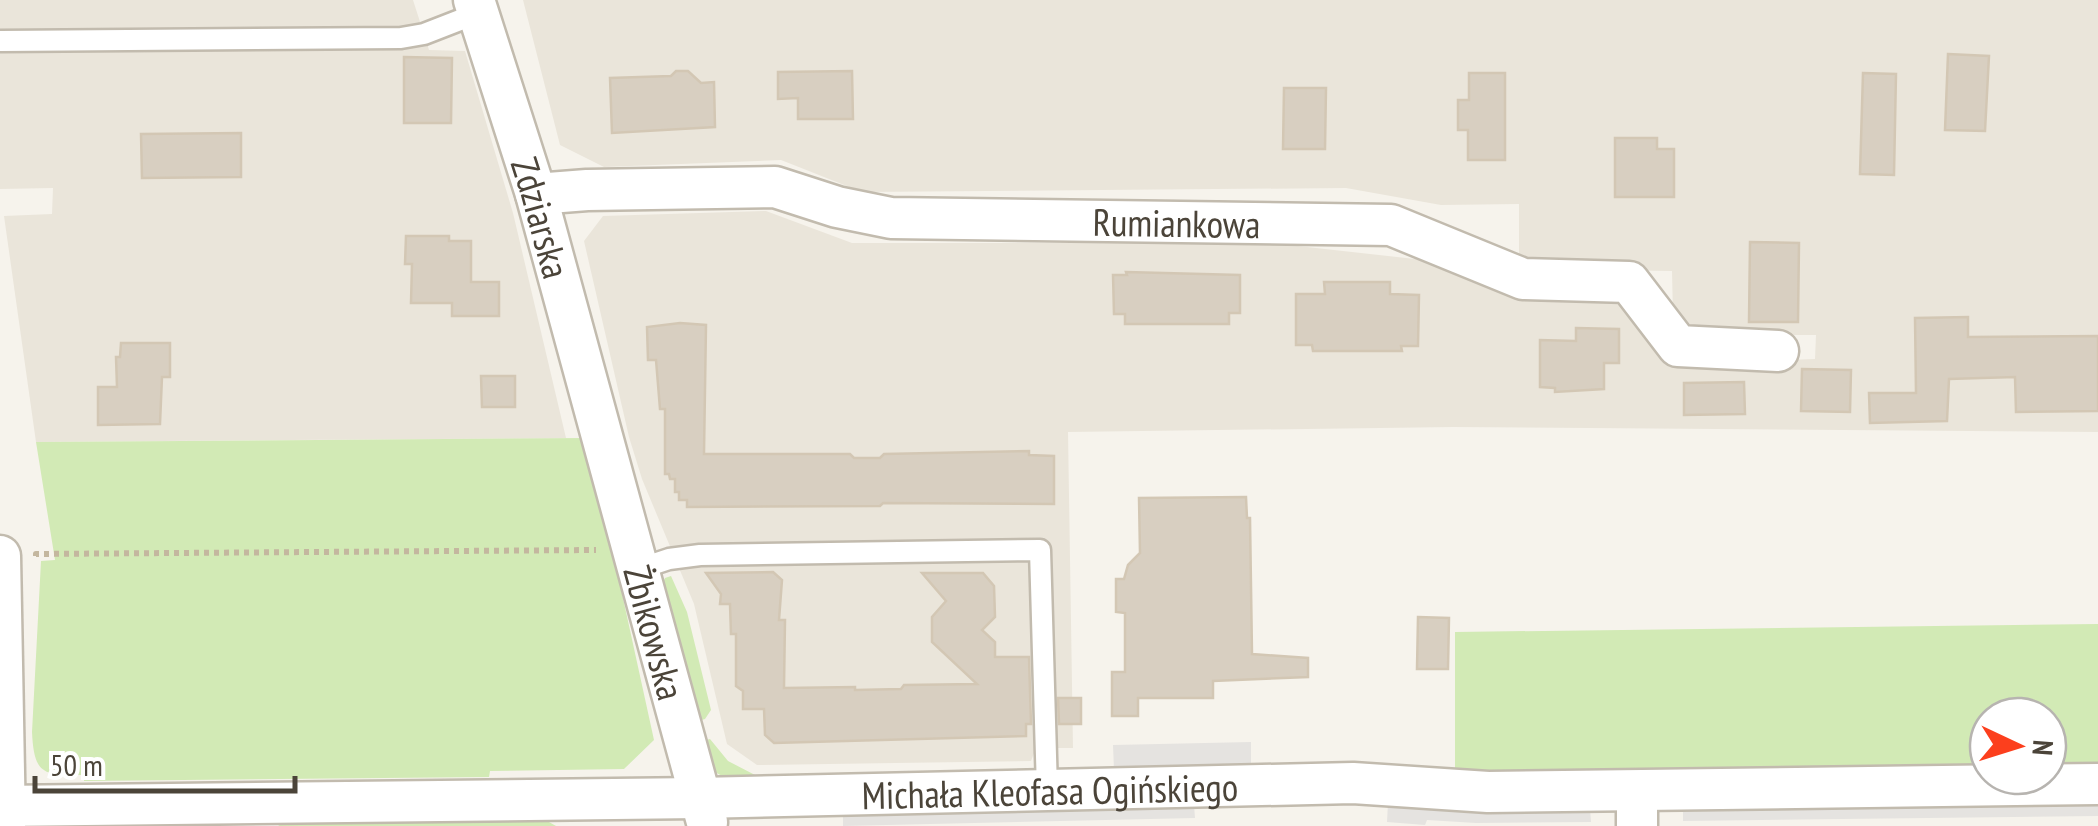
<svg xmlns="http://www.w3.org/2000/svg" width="2098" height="826" viewBox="0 0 2098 826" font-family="'PT Sans Narrow',sans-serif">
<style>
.residential{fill:#eae5da}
.green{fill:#d2eab5}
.parking{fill:#e5e3e0}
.building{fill:#d8cfc1;stroke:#d3c7b4;stroke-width:2.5}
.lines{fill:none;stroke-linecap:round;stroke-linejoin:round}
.service-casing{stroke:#c2bbae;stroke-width:25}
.minor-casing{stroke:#c2bbae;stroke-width:45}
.path{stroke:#c4b79f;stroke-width:6;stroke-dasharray:5 5;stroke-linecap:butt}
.service{stroke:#fff;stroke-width:20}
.minor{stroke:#fff;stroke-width:40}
.labels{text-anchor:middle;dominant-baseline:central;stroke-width:10;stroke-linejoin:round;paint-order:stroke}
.street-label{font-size:38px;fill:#4b4439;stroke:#fff}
</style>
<rect width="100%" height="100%" fill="#f6f3ec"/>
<path class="residential" d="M 0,0 L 413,0 L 429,50 L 465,51 L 513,213 L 566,438 L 36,442 L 4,216 L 52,214 L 53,188 L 0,189 Z
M 523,0 L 2098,0 L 2098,432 L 1453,427 L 1068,432 L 1073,748 L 1036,748 L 1031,761 L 757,765 L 727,744 L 694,604 L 642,479 L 629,437 L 584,241 L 603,216 L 766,211 L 852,243 L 1271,243 L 1451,263 L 1527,297 L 1627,303 L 1685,363 L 1815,359 L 1816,335 L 1693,335 L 1673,316 L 1672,271 L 1525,269 L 1519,261 L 1519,204 L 1441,205 L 1346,188 L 862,192 L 781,160 L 604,167 L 560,145 Z"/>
<path class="green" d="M 588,438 L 654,740 L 624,769 L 490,771 L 489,777 L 84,781 L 84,775 C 44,775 34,776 32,732 L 41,561 L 55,560 L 36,442 Z
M 671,576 L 687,612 L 711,710 L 705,719 L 698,721 L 662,584 L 665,578 Z
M 2098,624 L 2098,764 L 2048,765 L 2048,716 L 1988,716 L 1988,766 L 1455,771 L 1455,632 Z
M 710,739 L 728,761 L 755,775 L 754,779 C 716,778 714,778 699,742 Z
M 542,818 L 556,826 L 278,826 L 286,821 Z"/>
<path class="parking" d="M 1251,742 L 1251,767 L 1114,770 L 1113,745 Z
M 1388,803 L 1590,809 L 1591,822 L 1476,823 L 1427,820 L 1425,825 L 1387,822 Z
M 2098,803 L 2098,816 L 1683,821 L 1683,808 Z
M 1194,805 L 1195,818 L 843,826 L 843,813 Z"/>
<path class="building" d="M 1948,54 L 1989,56 L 1985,131 L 1945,130 Z
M 404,57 L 452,58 L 451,123 L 404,123 Z
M 676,71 L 688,71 L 701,83 L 714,82 L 715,127 L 612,133 L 610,78 L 671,76 Z
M 852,71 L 853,119 L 798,119 L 798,98 L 778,99 L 778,72 Z
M 1469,73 L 1505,73 L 1505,160 L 1468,160 L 1468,130 L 1458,130 L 1458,100 L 1469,100 Z
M 1863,73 L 1896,74 L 1894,175 L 1860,174 Z
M 1284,88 L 1326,88 L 1325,149 L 1283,149 Z
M 241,133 L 241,177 L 142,178 L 141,134 Z
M 1615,138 L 1657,138 L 1657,149 L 1674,149 L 1674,197 L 1615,197 Z
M 406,236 L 449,236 L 449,241 L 471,241 L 471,282 L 499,282 L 499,316 L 452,316 L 452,303 L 411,303 L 412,264 L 405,264 Z
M 1750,242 L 1799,243 L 1798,322 L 1749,322 Z
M 1126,272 L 1240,275 L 1240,313 L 1229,313 L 1229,324 L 1125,324 L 1125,314 L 1114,314 L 1113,275 L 1127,275 Z
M 1324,282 L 1390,282 L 1390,294 L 1419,295 L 1418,346 L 1401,346 L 1402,351 L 1313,351 L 1312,345 L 1296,345 L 1296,294 L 1325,294 Z
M 1968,317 L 1968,337 L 2098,336 L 2098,411 L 2016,412 L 2015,377 L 1949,379 L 1947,421 L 1870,423 L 1869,393 L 1916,393 L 1915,318 Z
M 680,323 L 706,325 L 704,454 L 850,454 L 854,458 L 880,458 L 884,454 L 1029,451 L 1029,455 L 1054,456 L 1054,504 L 883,503 L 880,506 L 687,507 L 687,500 L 679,500 L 679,492 L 675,492 L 675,479 L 670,479 L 669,474 L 665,474 L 665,409 L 660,409 L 656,360 L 648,360 L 647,327 Z
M 1576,328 L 1619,329 L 1619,363 L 1604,363 L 1604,389 L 1555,392 L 1555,388 L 1540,387 L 1540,340 L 1576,341 Z
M 121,343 L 170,343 L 170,377 L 162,377 L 160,424 L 98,425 L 98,387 L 117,387 L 116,357 L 120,357 Z
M 1802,369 L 1851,370 L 1850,412 L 1801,411 Z
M 481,376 L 515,376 L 515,407 L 482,407 Z
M 1744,382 L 1745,414 L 1684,415 L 1684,383 Z
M 1246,497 L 1247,518 L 1250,518 L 1252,654 L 1308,658 L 1308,677 L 1213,681 L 1213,698 L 1138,698 L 1138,716 L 1112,716 L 1112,672 L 1125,672 L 1125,613 L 1116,612 L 1116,579 L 1124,579 L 1128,565 L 1140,553 L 1139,498 Z
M 773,572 L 782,580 L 779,620 L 785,620 L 784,688 L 855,687 L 855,690 L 901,689 L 904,685 L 977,684 L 932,642 L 932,617 L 946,601 L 922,573 L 983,573 L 994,586 L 995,617 L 982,630 L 995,642 L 995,657 L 1029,657 L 1031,724 L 1026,724 L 1026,736 L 774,743 L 765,735 L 764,709 L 743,709 L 743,691 L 736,686 L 736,634 L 731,634 L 730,604 L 720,604 L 721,594 L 706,573 Z
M 1418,617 L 1449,618 L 1448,669 L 1417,669 Z
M 1058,698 L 1081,698 L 1081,724 L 1059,724 Z"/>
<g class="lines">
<g class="service-casing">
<path id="service" d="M 1,41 L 401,38 L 424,34 L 478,13
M 639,569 L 669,559 L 700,555 L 1040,550 L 1047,790"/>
</g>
<g class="minor-casing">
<g id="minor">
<path id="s1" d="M 474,0 L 536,194 L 707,822"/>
<path id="s2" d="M 536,194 L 587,190 L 775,187 L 837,207 L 891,218 L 1391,225 L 1523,279 L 1629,282 L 1678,346 L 1778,351"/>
<path d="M 0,556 L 5,826"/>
<path d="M 1637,791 L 1637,826"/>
<path id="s3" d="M 0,806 L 699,798 L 1353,783 L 1488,792 L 2098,784"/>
</g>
</g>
<path class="path" d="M 36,556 L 36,554 L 596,550"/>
<use href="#service" class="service"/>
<use href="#minor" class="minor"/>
</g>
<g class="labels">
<g class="street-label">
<text stroke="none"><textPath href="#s1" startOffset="228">Zdziarska</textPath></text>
<text stroke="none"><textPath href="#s2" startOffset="645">Rumiankowa</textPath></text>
<text stroke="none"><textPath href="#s1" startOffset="658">Żbikowska</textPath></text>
<text stroke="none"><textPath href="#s3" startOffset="1050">Michała Kleofasa Ogińskiego</textPath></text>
</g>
</g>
<g transform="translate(2018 746) rotate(94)"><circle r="48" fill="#ffffff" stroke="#b7b4b0" stroke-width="2.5"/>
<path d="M0-8L18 38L0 25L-18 38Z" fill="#fc3f1d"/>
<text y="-15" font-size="28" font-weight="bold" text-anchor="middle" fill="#4b4439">N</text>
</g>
<path d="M35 776v15h260v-15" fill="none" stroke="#4b4439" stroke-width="5"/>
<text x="50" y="776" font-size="30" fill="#4b4439" stroke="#ffffff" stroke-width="8" paint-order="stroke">50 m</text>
</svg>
